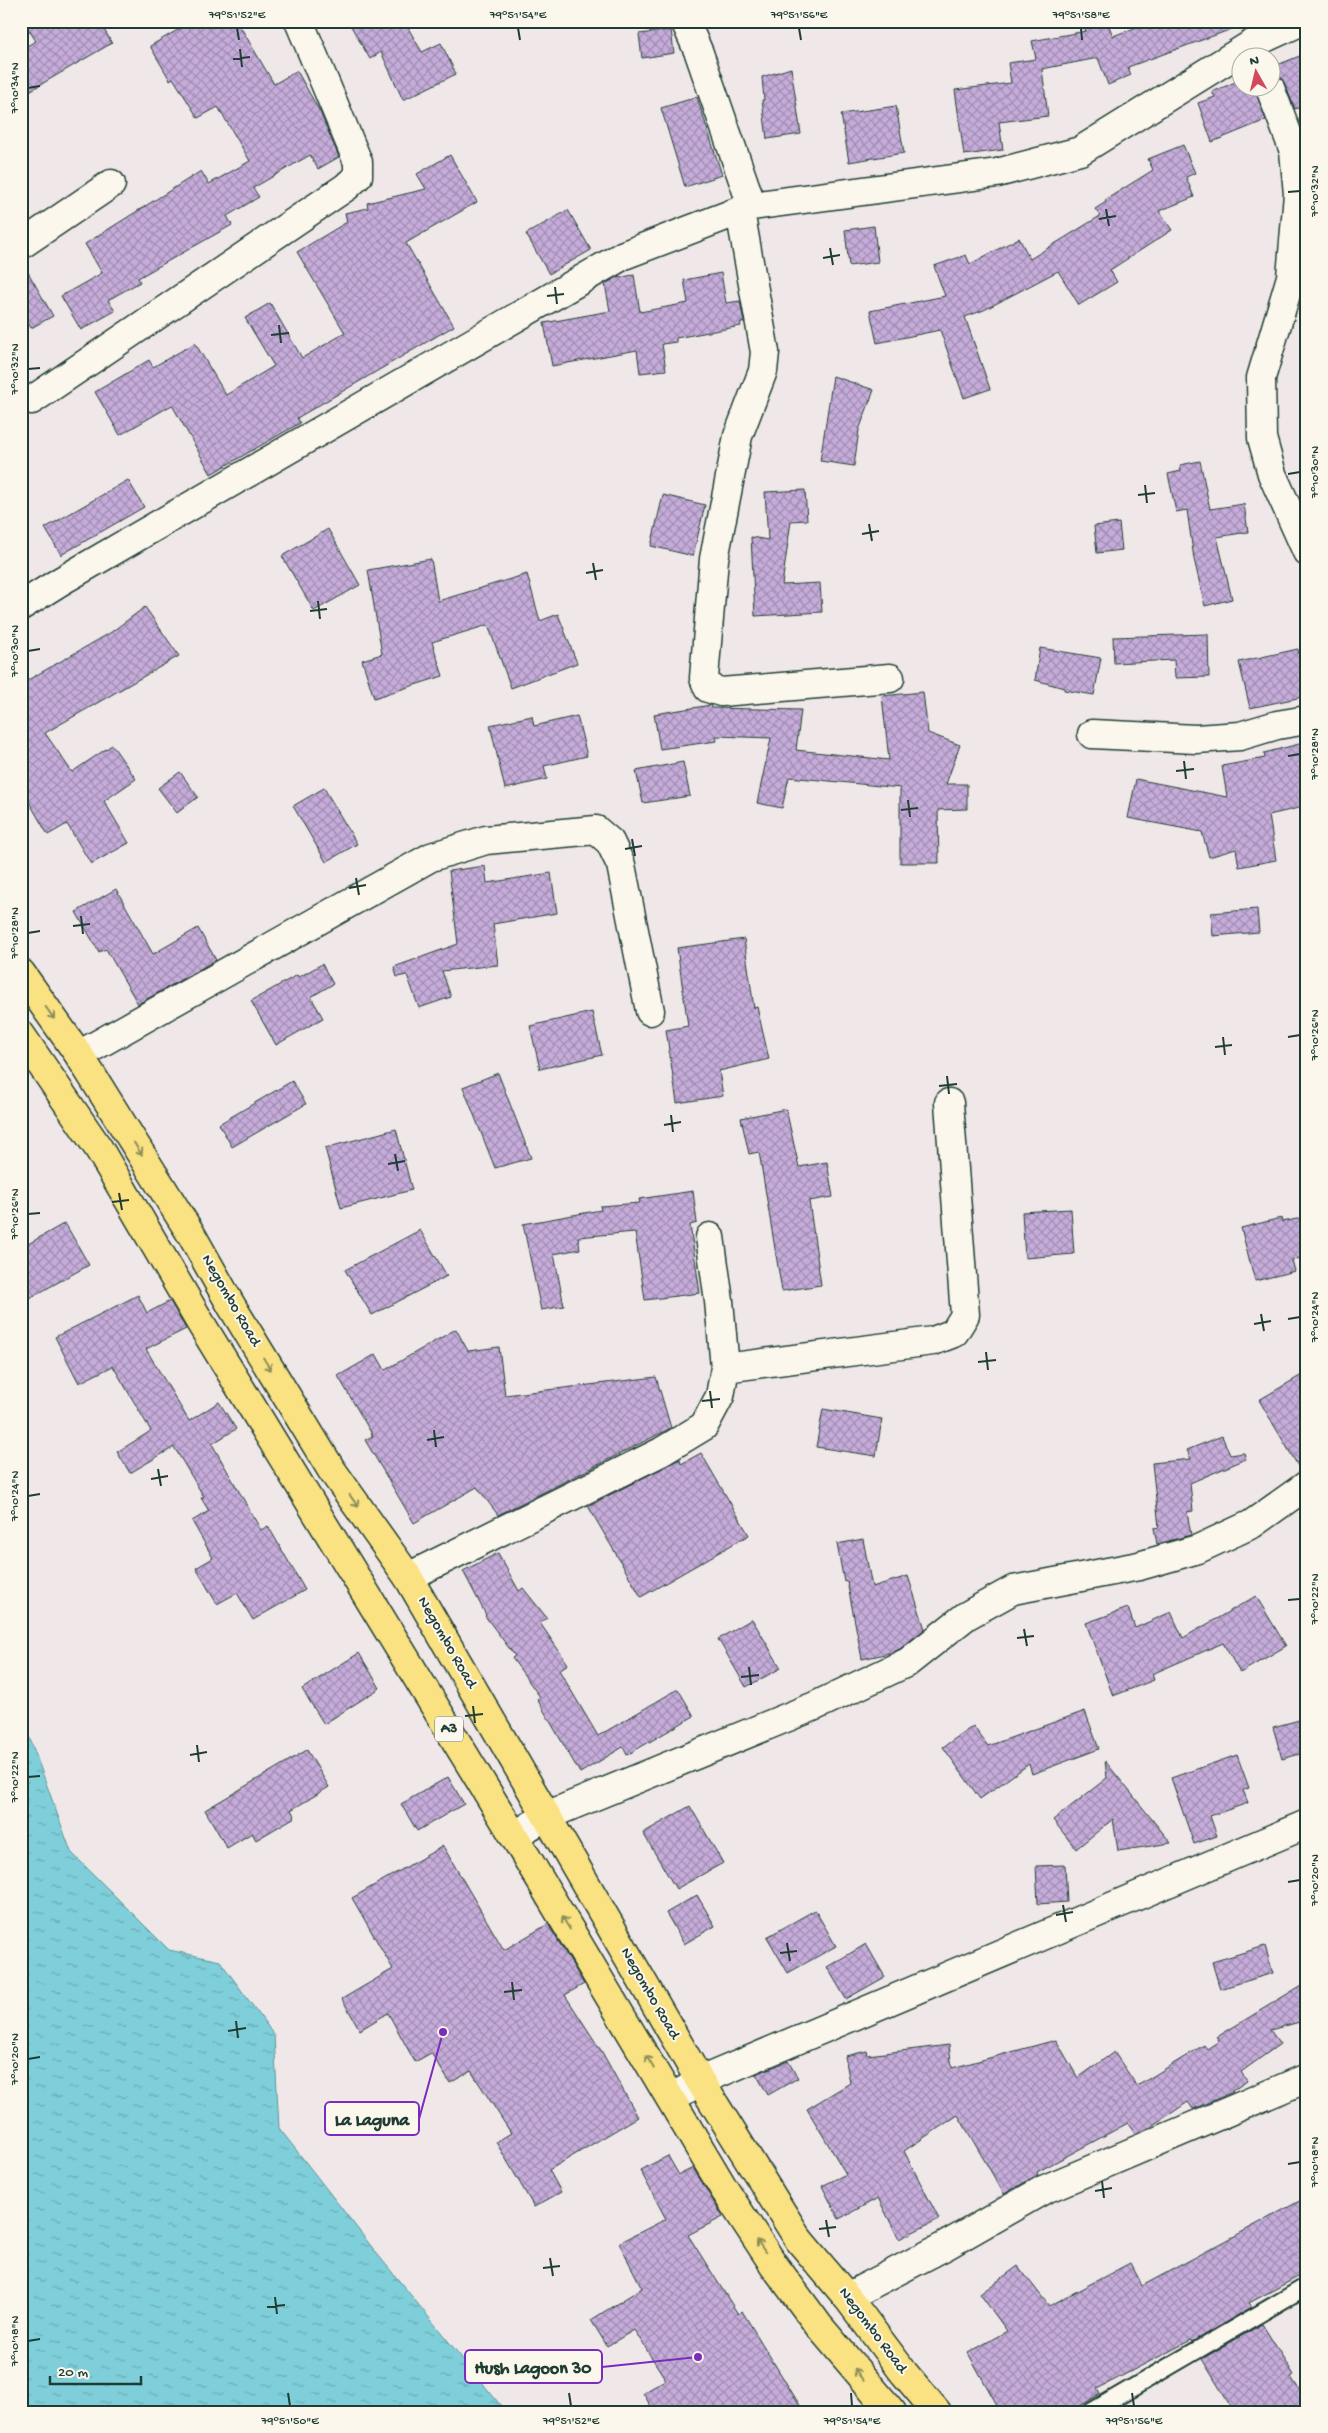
<svg xmlns="http://www.w3.org/2000/svg" width="1328" height="2433" viewBox="0 0 1328 2433" font-family="'Gochi Hand',sans-serif">
<style>
.water{fill:url(#water-ripples);stroke:#599598}
.building{fill:url(#building-cross-hatch);stroke:#1f3d34}
.lines{fill:none;stroke-linecap:round;stroke-linejoin:round}
.service-casing{stroke:#1f3d34;stroke-width:20}
.minor-casing{stroke:#1f3d34;stroke-width:31}
.trunk-casing{stroke:#1f3d34;stroke-width:31}
.service{stroke:#fbf7ec;stroke-width:16}
.minor{stroke:#fbf7ec;stroke-width:28}
.trunk{stroke:#fae181;stroke-width:28}
.oneway{stroke:#8c8f5a}
.ticks{fill:none;stroke:#1f3d34;stroke-width:2}
.labels{text-anchor:middle;dominant-baseline:central;stroke-width:4;stroke-linejoin:round;paint-order:stroke}
.shield{fill:#fbf7ec;stroke:#61756b;stroke-width:1}
.shield-label{font-size:15px;font-weight:bold;fill:#1f3d34}
.street-label{font-size:16px;fill:#1f3d34;stroke:#fbf7ec}
.leader{fill:none;stroke:#7b2cbf;stroke-width:2}
.callout-dot{fill:#7b2cbf;stroke:#fbf7ec;stroke-width:2}
.callout{fill:#fbf7ec;stroke:#7b2cbf;stroke-width:2}
.callout-label{font-size:18px;text-anchor:middle;font-weight:bold;fill:#1f3d34}
.neatline{fill:none;stroke:#1f3d34;stroke-width:2}
.ticks-label{font-size:12px;text-anchor:middle;fill:#1f3d34}
</style>
<defs>
<pattern id="water-ripples" width="26" height="14" patternUnits="userSpaceOnUse" patternTransform="scale(1.25)"><rect width="26" height="14" fill="#7fcfda"/><path d="M2 4q2-2 4 0t4 0M15 11q2-2 4 0t4 0" fill="none" stroke="#67a9b2"/></pattern>
<pattern id="building-cross-hatch" width="8" height="8" patternUnits="userSpaceOnUse" patternTransform="scale(1.25)"><rect width="8" height="8" fill="#c6acda"/><path d="M0 0l8 8M0 8l8-8" fill="none" stroke="#a08db2"/></pattern>
</defs>
<rect width="100%" height="100%" fill="#f0e8e8"/>
<filter id="ink" filterUnits="userSpaceOnUse"><feTurbulence type="fractalNoise" baseFrequency=".02" numOctaves="2"/><feDisplacementMap in="SourceGraphic" scale="10" xChannelSelector="R" yChannelSelector="G"/><feConvolveMatrix kernelMatrix="1 2 1 2 8 2 1 2 1" color-interpolation-filters="sRGB"/></filter>
<g filter="url(#ink)">
<path class="water" d="M 21,1714 L 71,1852 L 169,1950 L 220,1961 L 274,2035 L 279,2128 L 378,2255 L 506,2412 L 21,2412 Z"/>
<path class="building" d="M 23,21 L 99,21 L 112,43 L 21,96 L 21,49 L 36,41 Z
M 193,21 L 237,21 L 274,84 L 297,71 L 320,112 L 339,157 L 318,169 L 310,155 L 253,188 L 259,197 L 227,216 L 232,225 L 138,278 L 140,282 L 108,300 L 115,311 L 81,330 L 61,296 L 102,273 L 85,244 L 201,171 L 209,184 L 250,161 L 218,107 L 198,118 L 173,78 L 170,80 L 150,46 Z
M 348,21 L 404,21 L 422,52 L 441,43 L 456,74 L 403,100 L 381,52 L 370,59 Z
M 1082,21 L 1107,21 L 1113,36 L 1153,21 L 1242,21 L 1243,25 L 1128,67 L 1131,75 L 1108,85 L 1098,58 L 1042,69 L 1048,116 L 999,122 L 1003,150 L 964,155 L 955,90 L 1011,83 L 1008,63 L 1036,59 L 1032,41 L 1086,31 Z
M 671,30 L 674,53 L 642,58 L 639,34 Z
M 1307,53 L 1307,105 L 1295,109 L 1284,82 L 1279,76 L 1270,73 L 1270,68 Z
M 791,68 L 801,134 L 767,139 L 762,100 L 764,100 L 762,77 Z
M 1240,80 L 1240,88 L 1255,88 L 1266,120 L 1212,142 L 1198,103 L 1215,97 L 1212,92 Z
M 697,97 L 722,175 L 685,187 L 661,108 Z
M 896,106 L 904,153 L 849,162 L 841,114 Z
M 1183,145 L 1195,173 L 1186,177 L 1194,197 L 1159,211 L 1172,230 L 1110,270 L 1117,282 L 1079,305 L 1058,271 L 984,310 L 965,317 L 990,389 L 964,398 L 940,330 L 877,343 L 870,311 L 945,296 L 934,266 L 966,255 L 970,264 L 1019,238 L 1030,259 L 1100,216 L 1095,209 L 1106,202 L 1105,200 L 1153,170 L 1148,159 Z
M 450,155 L 477,202 L 406,243 L 454,326 L 297,418 L 300,423 L 211,474 L 172,405 L 120,435 L 95,392 L 149,360 L 153,367 L 195,343 L 226,395 L 274,366 L 245,318 L 270,303 L 302,358 L 345,333 L 297,252 L 347,222 L 345,213 L 368,208 L 367,203 L 426,189 L 417,174 Z
M 568,210 L 591,250 L 549,274 L 526,234 Z
M 874,226 L 878,262 L 849,266 L 845,230 Z
M 21,260 L 53,316 L 31,328 L 21,310 Z
M 721,273 L 726,303 L 740,301 L 744,322 L 740,323 L 741,326 L 676,338 L 676,342 L 662,344 L 666,370 L 640,373 L 637,350 L 552,366 L 544,323 L 610,311 L 605,284 L 616,278 L 634,275 L 640,312 L 688,303 L 684,280 Z
M 833,376 L 874,390 L 859,430 L 854,466 L 820,461 Z
M 1200,461 L 1210,509 L 1244,504 L 1248,532 L 1217,537 L 1232,599 L 1205,606 L 1194,559 L 1187,510 L 1176,512 L 1168,474 L 1181,471 L 1180,465 Z
M 128,480 L 144,507 L 61,555 L 45,528 Z
M 805,490 L 807,520 L 791,521 L 782,585 L 820,583 L 822,612 L 755,616 L 751,537 L 768,540 L 765,492 Z
M 663,495 L 705,505 L 693,556 L 651,546 Z
M 1119,523 L 1122,550 L 1097,553 L 1094,526 Z
M 328,529 L 360,585 L 314,611 L 282,556 Z
M 431,559 L 438,601 L 527,574 L 540,621 L 558,614 L 577,663 L 511,688 L 488,625 L 432,642 L 443,676 L 374,698 L 362,660 L 382,654 L 368,570 Z
M 145,607 L 179,656 L 45,733 L 72,772 L 112,745 L 136,779 L 104,801 L 129,843 L 91,864 L 67,824 L 48,835 L 21,788 L 21,684 L 110,633 Z
M 1208,634 L 1209,677 L 1175,678 L 1174,660 L 1114,663 L 1113,637 Z
M 1040,648 L 1101,658 L 1094,695 L 1064,690 L 1064,688 L 1035,680 Z
M 1298,649 L 1307,696 L 1250,708 L 1239,662 Z
M 923,692 L 928,733 L 960,745 L 946,784 L 967,784 L 967,809 L 938,810 L 939,863 L 900,863 L 900,788 L 789,777 L 782,808 L 757,803 L 771,738 L 716,736 L 717,741 L 660,749 L 654,714 L 711,705 L 712,708 L 801,710 L 796,750 L 889,760 L 882,696 Z
M 532,716 L 534,726 L 577,716 L 587,756 L 544,766 L 547,779 L 505,789 L 490,725 Z
M 1303,743 L 1307,758 L 1307,806 L 1269,815 L 1276,860 L 1239,867 L 1236,849 L 1209,857 L 1202,832 L 1128,818 L 1136,779 L 1227,797 L 1222,766 L 1265,758 L 1264,753 Z
M 683,762 L 690,796 L 643,803 L 636,771 Z
M 180,772 L 198,797 L 177,813 L 158,788 Z
M 324,788 L 357,844 L 326,862 L 293,806 Z
M 485,866 L 487,883 L 551,873 L 557,913 L 493,924 L 498,965 L 442,971 L 451,997 L 419,1008 L 407,975 L 397,977 L 394,967 L 458,944 L 449,871 Z
M 116,889 L 153,954 L 198,928 L 216,960 L 138,1004 L 106,949 L 99,952 L 76,912 Z
M 1257,909 L 1259,932 L 1213,936 L 1211,913 Z
M 744,939 L 754,1008 L 757,1007 L 769,1059 L 719,1071 L 723,1096 L 677,1103 L 666,1030 L 688,1026 L 677,948 Z
M 322,964 L 333,984 L 311,997 L 323,1018 L 276,1045 L 251,1001 L 297,975 L 299,977 Z
M 592,1012 L 602,1055 L 540,1069 L 530,1026 Z
M 498,1073 L 531,1158 L 495,1168 L 463,1087 Z
M 292,1081 L 306,1104 L 232,1147 L 219,1124 Z
M 786,1109 L 799,1167 L 827,1162 L 833,1197 L 809,1201 L 821,1285 L 782,1291 L 759,1152 L 749,1154 L 741,1118 Z
M 396,1129 L 412,1190 L 341,1208 L 325,1148 Z
M 693,1191 L 697,1223 L 690,1225 L 700,1293 L 645,1300 L 635,1232 L 578,1237 L 580,1249 L 554,1254 L 564,1306 L 541,1310 L 523,1224 L 601,1210 L 600,1206 L 640,1203 L 639,1199 Z
M 1071,1209 L 1074,1254 L 1025,1258 L 1022,1212 Z
M 1307,1217 L 1307,1257 L 1292,1260 L 1295,1271 L 1255,1281 L 1241,1228 L 1281,1218 L 1282,1222 Z
M 65,1223 L 89,1265 L 21,1303 L 21,1248 Z
M 420,1230 L 447,1276 L 372,1315 L 345,1270 Z
M 138,1295 L 147,1313 L 170,1301 L 186,1329 L 146,1349 L 189,1421 L 219,1402 L 236,1429 L 212,1444 L 261,1530 L 268,1526 L 305,1590 L 253,1620 L 237,1593 L 217,1604 L 196,1568 L 213,1558 L 192,1521 L 209,1511 L 201,1498 L 204,1497 L 174,1447 L 130,1473 L 117,1452 L 151,1431 L 113,1366 L 79,1383 L 55,1337 Z
M 456,1329 L 468,1351 L 499,1347 L 505,1395 L 656,1377 L 671,1428 L 498,1515 L 477,1487 L 414,1523 L 365,1440 L 373,1436 L 338,1376 L 376,1354 L 385,1370 Z
M 1307,1372 L 1307,1470 L 1301,1471 L 1259,1400 Z
M 823,1409 L 882,1419 L 876,1456 L 816,1447 Z
M 1222,1436 L 1230,1455 L 1244,1453 L 1246,1459 L 1190,1483 L 1193,1511 L 1187,1512 L 1191,1535 L 1157,1544 L 1154,1528 L 1159,1527 L 1152,1463 L 1191,1459 L 1187,1450 Z
M 701,1453 L 749,1535 L 641,1597 L 588,1506 L 680,1459 L 681,1464 Z
M 863,1539 L 872,1587 L 908,1576 L 925,1629 L 900,1649 L 890,1653 L 862,1659 L 847,1581 L 844,1582 L 837,1544 Z
M 498,1553 L 519,1591 L 523,1588 L 547,1618 L 540,1623 L 568,1664 L 559,1670 L 598,1736 L 678,1689 L 694,1716 L 627,1755 L 623,1747 L 580,1773 L 537,1699 L 540,1697 L 512,1658 L 515,1656 L 485,1616 L 486,1615 L 463,1571 Z
M 1256,1596 L 1286,1646 L 1240,1673 L 1223,1643 L 1152,1674 L 1154,1680 L 1113,1696 L 1086,1623 L 1128,1608 L 1135,1628 L 1171,1612 L 1183,1638 Z
M 752,1619 L 781,1668 L 746,1687 L 718,1639 Z
M 359,1653 L 380,1688 L 324,1724 L 302,1689 Z
M 1085,1711 L 1099,1749 L 1032,1774 L 1029,1764 L 980,1799 L 943,1747 L 973,1726 L 988,1746 Z
M 1307,1718 L 1307,1752 L 1282,1759 L 1273,1727 Z
M 307,1750 L 329,1787 L 291,1810 L 295,1817 L 256,1840 L 252,1833 L 227,1848 L 205,1810 Z
M 1237,1755 L 1249,1788 L 1243,1790 L 1248,1803 L 1210,1816 L 1217,1836 L 1194,1844 L 1171,1778 Z
M 1105,1761 L 1114,1772 L 1171,1843 L 1118,1851 L 1113,1819 L 1076,1849 L 1053,1820 L 1107,1778 Z
M 448,1777 L 464,1804 L 417,1831 L 401,1804 Z
M 690,1806 L 723,1863 L 676,1889 L 643,1833 Z
M 443,1846 L 504,1950 L 548,1924 L 584,1984 L 565,1995 L 602,2052 L 638,2117 L 549,2170 L 561,2192 L 534,2207 L 496,2142 L 511,2133 L 471,2071 L 450,2083 L 431,2053 L 415,2062 L 388,2013 L 360,2030 L 342,1999 L 393,1969 L 352,1898 Z
M 1065,1865 L 1067,1902 L 1038,1904 L 1036,1866 Z
M 697,1895 L 715,1926 L 684,1944 L 666,1913 Z
M 815,1910 L 836,1946 L 788,1973 L 767,1937 Z
M 866,1944 L 885,1977 L 846,1999 L 827,1967 Z
M 1265,1946 L 1273,1973 L 1220,1989 L 1212,1962 Z
M 1307,1982 L 1307,2020 L 1270,2030 L 1280,2044 L 1241,2072 L 1247,2081 L 1232,2091 L 1233,2092 L 1193,2109 L 1188,2102 L 1151,2127 L 1136,2134 L 1128,2123 L 1037,2172 L 1038,2175 L 1004,2194 L 958,2115 L 904,2151 L 939,2219 L 899,2239 L 878,2198 L 839,2219 L 822,2186 L 846,2174 L 807,2109 L 850,2083 L 845,2056 L 867,2051 L 868,2055 L 949,2045 L 952,2068 L 1056,2040 L 1078,2078 L 1114,2052 L 1137,2086 L 1204,2045 L 1207,2049 L 1219,2041 L 1217,2037 Z
M 788,2061 L 798,2078 L 768,2095 L 756,2074 Z
M 668,2156 L 679,2175 L 693,2168 L 723,2217 L 688,2235 L 738,2314 L 742,2311 L 804,2412 L 654,2412 L 643,2393 L 666,2380 L 634,2330 L 607,2346 L 591,2320 L 642,2288 L 619,2243 L 666,2219 L 640,2170 Z
M 1307,2197 L 1307,2272 L 1249,2303 L 1252,2307 L 1192,2342 L 1191,2340 L 1097,2389 L 1100,2394 L 1070,2412 L 1001,2412 L 968,2353 L 1007,2331 L 980,2294 L 1018,2266 L 1049,2306 L 1130,2263 L 1142,2286 Z
M 1262,2324 L 1294,2375 L 1291,2377 L 1307,2402 L 1307,2412 L 1234,2412 L 1202,2359 Z"/>
<g class="lines">
<g class="service-casing">
<path id="service" d="M 1091,2412 L 1307,2286"/>
</g>
<g class="minor-casing">
<path id="minor" d="M 685,21 L 699,53 L 752,206
M 1270,88 L 1294,151 L 1298,194 L 1291,277 L 1261,378 L 1262,438 L 1272,474 L 1307,552
M 740,211 L 765,352 L 763,371 L 738,436 L 714,559 L 704,678 L 708,688 L 721,692 L 890,678
M 21,245 L 111,184
M 32,400 L 346,187 L 358,176 L 358,162 L 299,21
M 21,606 L 61,581 L 624,255 L 752,206 L 997,173 L 1080,151 L 1254,43 L 1302,21
M 1092,734 L 1196,739 L 1240,736 L 1277,725 L 1307,720
M 79,1055 L 431,857 L 486,840 L 596,830 L 610,842 L 621,865 L 650,1011
M 710,1237 L 719,1301 L 725,1368
M 408,1577 L 661,1452 L 704,1426 L 720,1396 L 725,1368 L 933,1341 L 954,1333 L 965,1315 L 949,1103
M 514,1836 L 546,1816 L 815,1706 L 908,1662 L 966,1616 L 1013,1590 L 1139,1566 L 1198,1549 L 1252,1524 L 1307,1485
M 672,2098 L 700,2081 L 1307,1824
M 847,2297 L 945,2246 L 1043,2190 L 1307,2078"/>
</g>
<g class="trunk-casing">
<path id="trunk" d="M 21,973 L 79,1055 L 191,1234 L 231,1305 L 331,1469 L 408,1577 L 700,2081 L 799,2240 L 847,2297 L 904,2373 L 937,2412
M 21,1035 L 99,1149 L 200,1322 L 514,1836 L 724,2189 L 774,2265 L 819,2326 L 892,2412"/>
</g>
<use href="#service" class="service"/>
<use href="#minor" class="minor"/>
<use href="#trunk" class="trunk"/>
</g>
<defs><path id="oneway-shaft" d="M-6 0H5M1.5-3L5.5 0L1.5 3" fill="none" stroke-width="1.6" stroke-linecap="round" stroke-linejoin="round" transform="scale(1.25)"/></defs>
<g class="oneway">
<use href="#oneway-shaft" transform="translate(50 1013) rotate(54)"/>
<use href="#oneway-shaft" transform="translate(138 1149) rotate(58)"/>
<use href="#oneway-shaft" transform="translate(267 1364) rotate(59)"/>
<use href="#oneway-shaft" transform="translate(354 1501) rotate(55)"/>
<use href="#oneway-shaft" transform="translate(566 1923) rotate(-121)"/>
<use href="#oneway-shaft" transform="translate(650 2062) rotate(-121)"/>
<use href="#oneway-shaft" transform="translate(761 2246) rotate(-124)"/>
<use href="#oneway-shaft" transform="translate(859 2375) rotate(-129)"/>
</g>
</g>
<path class="ticks" d="M 237,28 L 239,40M 518,28 L 520,40M 799,28 L 801,40M 1081,28 L 1082,40M 240,49 L 242,67M 233,59 L 250,57M 28,88 L 40,86M 1288,192 L 1300,191M 1106,209 L 1109,226M 1099,219 L 1116,216M 830,248 L 833,265M 823,258 L 840,255M 555,287 L 557,304M 547,296 L 564,294M 279,325 L 281,343M 271,335 L 289,333M 28,369 L 40,368M 1288,474 L 1300,472M 1145,485 L 1147,503M 1138,495 L 1155,493M 869,524 L 872,541M 862,534 L 879,531M 593,563 L 596,580M 586,573 L 603,570M 318,601 L 320,619M 310,611 L 327,609M 28,651 L 40,649M 1288,756 L 1300,754M 1184,761 L 1186,779M 1176,771 L 1194,769M 908,800 L 910,817M 901,810 L 918,808M 632,839 L 635,856M 625,849 L 642,846M 356,878 L 359,895M 349,888 L 366,885M 81,916 L 83,934M 73,926 L 90,924M 28,933 L 40,931M 1223,1037 L 1225,1055M 1288,1037 L 1300,1035M 1215,1047 L 1232,1045M 947,1076 L 949,1094M 939,1086 L 957,1084M 671,1115 L 673,1132M 664,1125 L 681,1122M 395,1154 L 398,1171M 388,1164 L 405,1161M 119,1193 L 122,1210M 112,1202 L 129,1200M 28,1214 L 40,1213M 1261,1314 L 1264,1331M 1288,1319 L 1300,1317M 1254,1324 L 1271,1321M 986,1352 L 988,1370M 978,1362 L 996,1360M 710,1391 L 712,1408M 702,1401 L 720,1399M 434,1430 L 436,1447M 427,1440 L 444,1437M 158,1469 L 161,1486M 151,1479 L 168,1476M 28,1496 L 40,1494M 1288,1600 L 1300,1599M 1024,1629 L 1027,1646M 1017,1638 L 1034,1636M 749,1667 L 751,1685M 741,1677 L 759,1675M 473,1706 L 475,1723M 465,1716 L 483,1714M 197,1745 L 199,1762M 190,1755 L 207,1752M 28,1777 L 40,1776M 1288,1882 L 1300,1880M 1063,1905 L 1066,1922M 1056,1915 L 1073,1912M 787,1943 L 790,1961M 780,1953 L 797,1951M 512,1982 L 514,2000M 504,1992 L 522,1990M 236,2021 L 238,2038M 228,2031 L 246,2028M 28,2059 L 40,2057M 1288,2164 L 1300,2162M 1102,2181 L 1104,2198M 1095,2191 L 1112,2188M 826,2220 L 829,2237M 819,2229 L 836,2227M 550,2258 L 553,2276M 543,2268 L 560,2266M 275,2297 L 277,2314M 267,2307 L 285,2305M 28,2341 L 40,2339M 288,2393 L 290,2406M 569,2393 L 571,2406M 851,2393 L 852,2406M 1132,2393 L 1134,2406"/>
<g class="labels">
<rect class="shield" x="435" y="1716.5" width="28" height="25" rx="4"/>
<g class="shield-label">
<text x="449" y="1729">A3</text>
</g>
<g class="street-label">
<text transform="translate(230 1301) rotate(60)">Negombo Road</text>
<text transform="translate(446 1643) rotate(60)">Negombo Road</text>
<text transform="translate(649 1994) rotate(60)">Negombo Road</text>
<text transform="translate(872 2331) rotate(53)">Negombo Road</text>
</g>
</g>
<path class="leader" d="M443 2032L419 2119M698 2357L602 2367"/>
<g class="callout-dot">
<circle cx="443" cy="2032" r="5"/>
<circle cx="698" cy="2357" r="5"/>
</g>
<g class="callout">
<rect x="325" y="2102" width="94" height="33" rx="5"/>
<rect x="465" y="2350" width="137" height="33" rx="5"/>
</g>
<g class="callout-label">
<text x="372" y="2125">La Laguna</text>
<text x="533" y="2373">Hush Lagoon 30</text>
</g>
<rect width="1328" height="2433" fill="none" stroke="#fbf7ec" stroke-width="55"/>
<g transform="translate(1256 72) rotate(352)"><circle r="24" fill="#fbf7ec" stroke="#a3ada2"/>
<path d="M0-4L9 19L0 12L-9 19Z" fill="#d1495b"/>
<text y="-8" font-size="14" font-weight="bold" text-anchor="middle" fill="#1f3d34">N</text>
</g>
<path d="M50 2376v8h91v-8" fill="none" stroke="#1f3d34" stroke-width="2.5"/>
<text x="58" y="2376" font-size="15" fill="#1f3d34" stroke="#fbf7ec" stroke-width="4" paint-order="stroke">20 m</text>
<rect x="28" y="28" width="1272" height="2378" class="neatline"/>
<g class="ticks-label">
<text x="237" y="18">79°51'52"E</text>
<text x="518" y="18">79°51'54"E</text>
<text x="799" y="18">79°51'56"E</text>
<text x="1081" y="18">79°51'58"E</text>
<text transform="translate(14 88) rotate(-90)" y="4">7°10'34"N</text>
<text transform="translate(1314 191) rotate(-90)" y="4">7°10'32"N</text>
<text transform="translate(14 369) rotate(-90)" y="4">7°10'32"N</text>
<text transform="translate(1314 472) rotate(-90)" y="4">7°10'30"N</text>
<text transform="translate(14 651) rotate(-90)" y="4">7°10'30"N</text>
<text transform="translate(1314 754) rotate(-90)" y="4">7°10'28"N</text>
<text transform="translate(14 933) rotate(-90)" y="4">7°10'28"N</text>
<text transform="translate(1314 1035) rotate(-90)" y="4">7°10'26"N</text>
<text transform="translate(14 1214) rotate(-90)" y="4">7°10'26"N</text>
<text transform="translate(1314 1317) rotate(-90)" y="4">7°10'24"N</text>
<text transform="translate(14 1496) rotate(-90)" y="4">7°10'24"N</text>
<text transform="translate(1314 1599) rotate(-90)" y="4">7°10'22"N</text>
<text transform="translate(14 1777) rotate(-90)" y="4">7°10'22"N</text>
<text transform="translate(1314 1880) rotate(-90)" y="4">7°10'20"N</text>
<text transform="translate(14 2059) rotate(-90)" y="4">7°10'20"N</text>
<text transform="translate(1314 2162) rotate(-90)" y="4">7°10'18"N</text>
<text transform="translate(14 2341) rotate(-90)" y="4">7°10'18"N</text>
<text x="290" y="2424">79°51'50"E</text>
<text x="571" y="2424">79°51'52"E</text>
<text x="852" y="2424">79°51'54"E</text>
<text x="1134" y="2424">79°51'56"E</text>
</g>
</svg>
